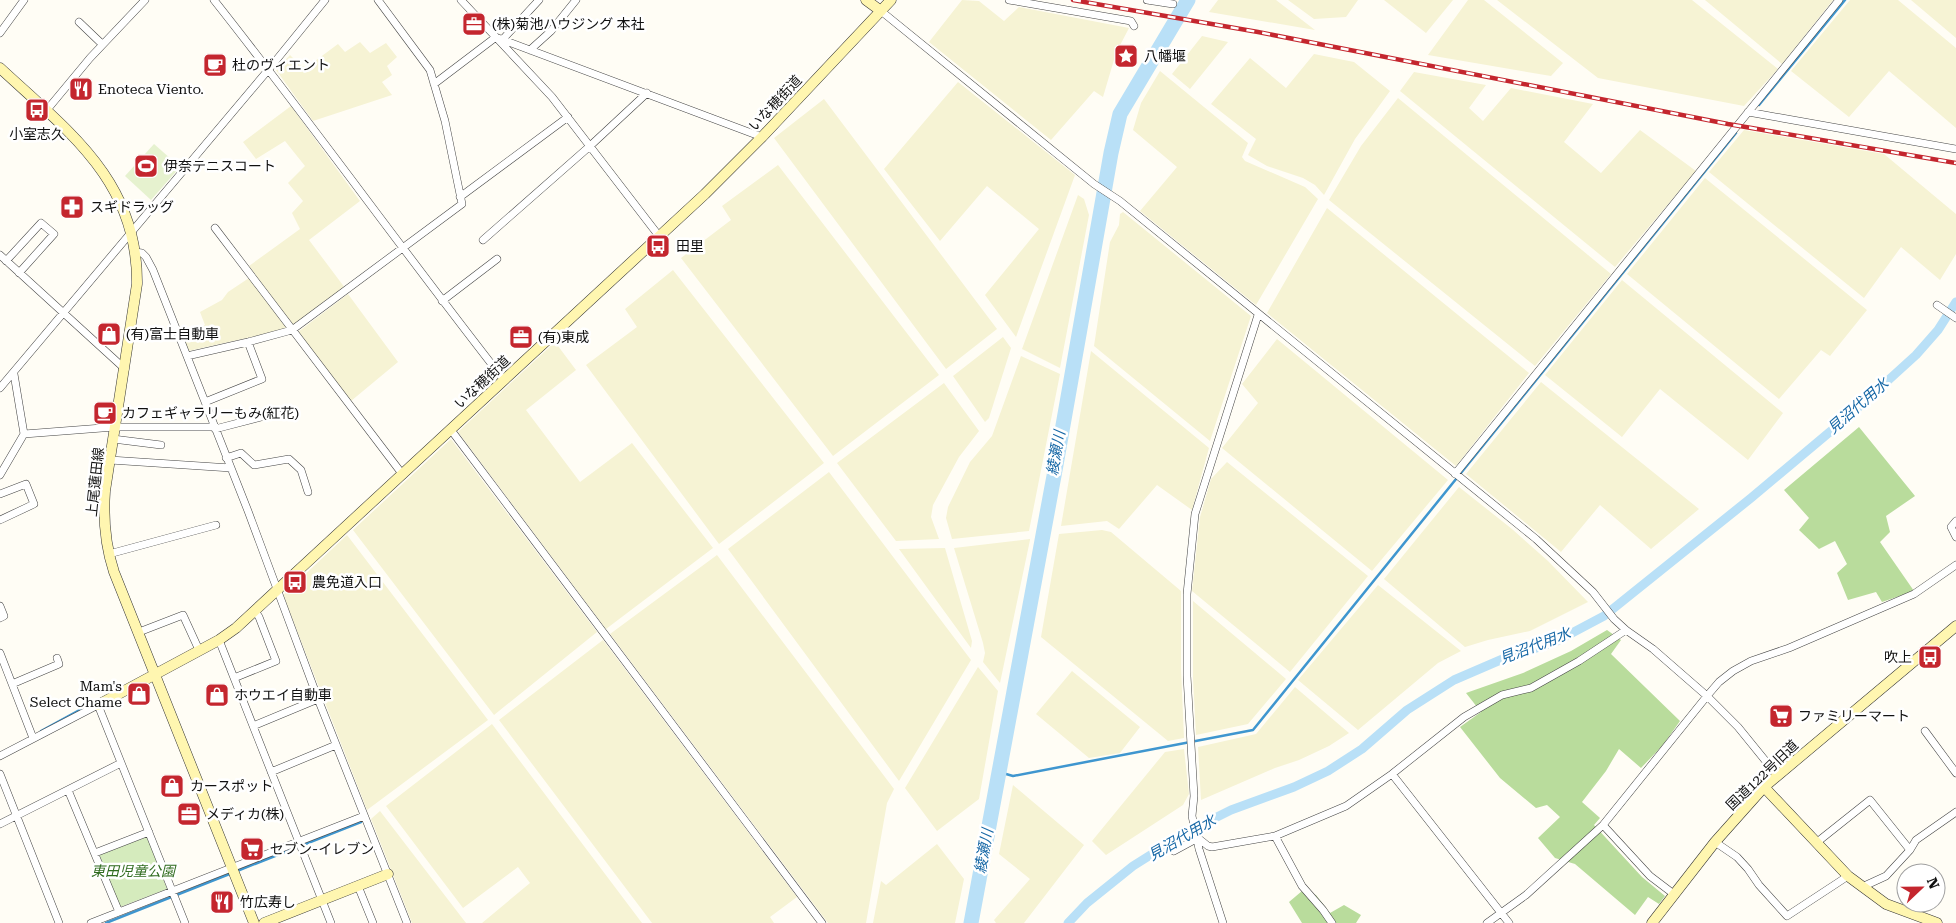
<svg xmlns="http://www.w3.org/2000/svg" width="1956" height="923" viewBox="0 0 1956 923" font-family="'Roboto Serif','Noto Sans JP',serif">
<style>
.farmland{fill:#f6f3d4}
.green{fill:#d5ebbd}
.forest{fill:#b9dc9c}
.pitch{fill:#e6f2cf}
.lines{fill:none;stroke-linecap:round;stroke-linejoin:round}
.stream{stroke:#3f96cf;stroke-width:2.5}
.canal{stroke:#b9e0f7;stroke-width:9}
.river{stroke:#b9e0f7;stroke-width:15}
.street-casing{stroke:#444;stroke-width:8}
.secondary-casing{stroke:#333;stroke-width:11}
.street{stroke:#fff;stroke-width:7}
.secondary{stroke:#fff6b0;stroke-width:10}
.rail-casing{stroke:#c4262e;stroke-width:4.5}
.rail{stroke:#fff;stroke-width:2.5;stroke-dasharray:8;stroke-linecap:butt}
.labels{text-anchor:middle;dominant-baseline:central;stroke-width:5;stroke-linejoin:round;paint-order:stroke}
.poi-label{font-size:14px;fill:#111;stroke:#fff;text-anchor:start}
.street-label{font-size:14px;fill:#111;stroke:#fff}
.park-label{font-size:14px;font-style:italic;fill:#2f6b1f;stroke:#fff}
.water-label{font-size:15px;font-style:italic;fill:#1768a6;stroke:#fff}
</style>
<rect width="100%" height="100%" fill="#fffdf5"/>
<path class="farmland" d="M 962,0 L 979,1 L 1004,21 L 1019,7 L 1129,28 L 1116,53 L 1103,97 L 1094,91 L 1051,140 L 929,42 Z
M 1218,0 L 1276,0 L 1315,30 L 1209,12 Z
M 1288,0 L 1358,0 L 1346,17 L 1314,19 Z
M 1384,0 L 1453,0 L 1426,33 Z
M 1468,0 L 1484,0 L 1563,63 L 1551,76 L 1428,55 Z
M 1497,0 L 1692,0 L 1778,69 L 1744,106 L 1598,78 Z
M 1705,0 L 1833,0 L 1782,64 Z
M 1850,0 L 1898,0 L 1956,48 L 1956,128 L 1889,71 L 1849,117 L 1791,71 Z
M 1911,0 L 1956,0 L 1956,38 Z
M 1202,36 L 1228,42 L 1190,89 L 1172,74 Z
M 360,42 L 370,53 L 386,43 L 397,57 L 387,66 L 392,75 L 382,82 L 392,95 L 313,121 L 276,70 L 290,55 L 301,66 L 307,67 L 338,44 L 345,52 Z
M 1314,54 L 1354,62 L 1390,91 L 1355,139 L 1324,195 L 1315,185 L 1303,178 L 1267,166 L 1248,155 L 1256,139 L 1211,104 L 1250,58 L 1286,88 Z
M 1160,71 L 1248,143 L 1242,157 L 1245,161 L 1305,187 L 1318,199 L 1256,305 L 1140,211 L 1177,167 L 1133,130 L 1141,103 Z
M 1414,72 L 1486,85 L 1469,108 L 1483,121 L 1511,88 L 1593,104 L 1564,142 L 1601,173 L 1640,130 L 1696,171 L 1615,267 L 1400,91 Z
M 958,82 L 1075,175 L 1016,337 L 985,295 L 1039,229 L 987,186 L 940,241 L 884,169 Z
M 1398,98 L 1611,274 L 1535,366 L 1329,200 L 1361,146 Z
M 824,99 L 997,329 L 946,369 L 774,138 Z
M 291,106 L 360,201 L 309,240 L 345,288 L 293,326 L 249,266 L 300,229 L 292,213 L 303,201 L 288,183 L 305,166 L 285,141 L 256,159 L 243,142 Z
M 1744,130 L 1884,154 L 1956,214 L 1956,254 L 1940,280 L 1901,247 L 1864,298 L 1709,172 Z
M 778,165 L 939,375 L 833,456 L 681,258 L 731,220 L 722,206 Z
M 1705,178 L 1867,310 L 1830,356 L 1821,350 L 1779,399 L 1627,274 Z
M 1078,195 L 1084,199 L 1089,215 L 1060,368 L 1022,349 Z
M 1327,208 L 1529,373 L 1456,466 L 1267,313 Z
M 1123,212 L 1251,316 L 1210,441 L 1094,346 L 1110,242 L 1119,225 L 1120,214 Z
M 673,270 L 824,463 L 719,544 L 586,365 L 637,327 L 625,309 Z
M 249,278 L 288,329 L 188,351 L 182,337 L 205,325 L 200,312 L 222,300 L 228,292 Z
M 1622,280 L 1783,413 L 1748,460 L 1660,389 L 1622,437 L 1545,375 Z
M 348,294 L 398,362 L 351,401 L 298,332 Z
M 1003,337 L 1011,348 L 989,418 L 985,422 L 953,376 Z
M 1277,339 L 1448,480 L 1372,571 L 1222,448 L 1258,403 L 1242,384 Z
M 555,342 L 576,370 L 526,410 L 580,482 L 632,443 L 713,548 L 606,629 L 458,432 Z
M 1091,351 L 1209,448 L 1192,510 L 1157,485 L 1119,529 L 1107,521 L 1061,526 Z
M 1021,356 L 1060,374 L 1029,531 L 952,539 L 946,518 L 948,507 L 970,462 L 992,436 Z
M 1541,382 L 1699,509 L 1651,549 L 1600,505 L 1561,552 L 1466,474 Z
M 944,383 L 979,431 L 959,457 L 933,505 L 931,517 L 939,539 L 896,541 L 837,463 Z
M 451,439 L 597,632 L 494,715 L 353,530 Z
M 1227,462 L 1368,576 L 1290,672 L 1192,591 L 1200,517 L 1211,479 Z
M 829,472 L 971,660 L 899,781 L 728,549 Z
M 1459,487 L 1512,529 L 1548,561 L 1588,602 L 1530,631 L 1488,640 L 1465,647 L 1384,579 Z
M 1102,530 L 1111,532 L 1181,591 L 1181,669 L 1184,738 L 1168,741 L 1041,637 L 1059,534 Z
M 347,535 L 488,720 L 367,810 L 283,595 Z
M 1030,539 L 1030,540 L 1000,683 L 983,662 L 985,653 L 983,643 L 954,548 Z
M 945,548 L 972,641 L 971,648 L 899,549 Z
M 717,555 L 894,789 L 887,803 L 866,923 L 828,923 L 610,634 Z
M 1378,585 L 1461,651 L 1438,663 L 1358,730 L 1298,680 Z
M 1193,601 L 1286,679 L 1248,724 L 1196,735 L 1193,679 Z
M 603,640 L 797,897 L 770,917 L 774,923 L 652,923 L 499,720 Z
M 978,667 L 998,691 L 979,799 L 937,831 L 905,788 Z
M 1072,671 L 1140,727 L 1120,753 L 1089,758 L 1036,714 Z
M 1295,687 L 1349,733 L 1329,746 L 1299,760 L 1275,768 L 1201,800 L 1198,747 L 1256,734 Z
M 492,724 L 642,923 L 482,923 L 530,883 L 518,867 L 463,908 L 386,806 Z
M 1184,749 L 1189,794 L 1183,805 L 1106,855 L 1092,841 L 1165,752 Z
M 1013,785 L 1084,845 L 1024,923 L 996,923 L 994,920 L 1030,879 L 999,854 Z
M 380,811 L 466,923 L 412,923 L 371,819 Z
M 937,844 L 964,879 L 955,923 L 873,923 L 881,881 L 886,885 Z"/>
<path class="green" d="M 147,836 L 167,889 L 120,907 L 99,854 Z"/>
<path class="forest" d="M 1859,427 L 1915,496 L 1886,516 L 1890,532 L 1880,542 L 1914,591 L 1882,602 L 1876,592 L 1848,600 L 1837,573 L 1847,564 L 1835,541 L 1819,549 L 1799,530 L 1809,518 L 1784,490 Z
M 1607,630 L 1621,640 L 1611,654 L 1680,721 L 1663,745 L 1641,768 L 1619,749 L 1606,771 L 1582,802 L 1600,818 L 1594,825 L 1642,877 L 1665,896 L 1659,904 L 1648,897 L 1635,915 L 1575,864 L 1555,858 L 1538,838 L 1560,817 L 1547,805 L 1536,808 L 1500,778 L 1460,727 L 1481,712 L 1466,693 L 1523,673 L 1571,651 Z
M 1302,891 L 1316,895 L 1330,913 L 1344,905 L 1361,915 L 1356,923 L 1302,923 L 1289,902 Z"/>
<path class="pitch" d="M 154,144 L 180,167 L 151,200 L 125,176 Z"/>
<g class="lines">
<path class="stream" d="M 1759,105 L 1845,0
M 41,731 L 96,701
M 999,772 L 1013,776 L 1253,730 L 1736,133
M 237,871 L 361,822
M 106,923 L 232,873"/>
<path class="canal" d="M 1068,923 L 1087,903 L 1133,866 L 1187,832 L 1231,810 L 1294,787 L 1328,771 L 1362,749 L 1407,710 L 1454,680 L 1505,658 L 1555,642 L 1604,616 L 1751,498 L 1850,415 L 1916,355 L 1938,330 L 1956,302"/>
<path class="river" d="M 971,923 L 1056,465 L 1111,153 L 1120,114 L 1188,0"/>
<g class="street-casing">
<path id="street" d="M 214,0 C 313,125 406,255 504,380
M 461,0 L 552,97 L 659,236
M 1009,0 L 1131,21 L 1134,26
M 1147,0 L 1173,4
M 881,11 L 1094,184 L 1120,201 L 1536,539 L 1593,592 L 1614,619 L 1626,630 L 1653,649 L 1707,696 L 1738,727 L 1777,775
M 79,22 L 102,44
M 0,33 L 24,0
M 498,38 L 762,137
M 503,39 L 539,0
M 530,50 L 551,31 L 576,0
M 434,84 L 496,37
M 46,111 L 90,58 L 145,0
M 1748,112 L 1956,149
M 460,197 L 568,117
M 215,228 L 403,475
M 483,240 L 590,146 L 647,93
M 135,252 L 142,253 L 146,257 L 153,270 L 248,511 L 318,699 L 407,923
M 0,255 L 125,369
M 6,261 L 41,223 L 54,234 L 19,273
M 442,301 L 497,259
M 1937,305 L 1956,318
M 187,356 L 248,342 L 292,330 L 462,204 L 445,121 L 430,70 L 378,0
M 14,374 L 24,434 L 115,427 L 215,427
M 0,388 L 269,69 L 325,0
M 205,402 L 262,379 L 248,342
M 215,429 L 277,413
M 451,430 L 822,923
M 113,439 L 161,445
M 226,458 L 241,453 L 254,465 L 289,459 L 301,470 L 308,492
M 110,460 L 231,468
M 1455,474 L 1839,0
M 0,475 L 24,434
M 0,494 L 26,484 L 34,504 L 0,520
M 1956,521 L 1951,527 L 1956,537
M 109,554 L 216,525
M 0,606 L 4,616 L 0,618
M 139,632 L 183,615 L 199,650
M 219,640 L 331,923
M 0,653 L 33,738
M 234,678 L 276,661 L 259,617 L 255,611
M 12,684 L 59,664 L 57,658
M 253,726 L 318,699
M 1925,731 L 1956,773
M 0,756 L 98,705 L 185,923
M 271,772 L 336,745
M 0,774 L 59,923
M 1392,774 L 1509,923
M 68,790 L 119,912
M 0,824 L 121,763
M 1603,825 L 1650,876 L 1675,895
M 1275,836 L 1302,886 L 1323,910 L 1332,923
M 1198,838 L 1208,846 L 1212,847 L 1275,836 L 1346,806 L 1392,774 L 1464,717 L 1502,695 L 1531,688 L 1579,661 L 1626,630
M 1715,842 L 1737,857 L 1748,869 L 1759,885 L 1787,916 L 1848,876
M 1816,843 L 1870,800 L 1910,850
M 1174,851 L 1198,838
M 95,853 L 149,832
M 358,886 L 373,923
M 1862,887 L 1886,876 L 1910,850 L 1916,840 L 1956,812
M 91,923 L 364,816
M 1223,923 L 1199,849 L 1192,816 L 1194,796 L 1187,676 L 1187,594 L 1195,514 L 1258,315
M 1487,923 L 1526,895 L 1603,825 L 1707,696 L 1719,682 L 1733,671 L 1751,661 L 1789,648 L 1914,594 L 1956,565"/>
</g>
<g class="secondary-casing">
<path id="secondary" d="M 866,0 L 881,11
M 0,68 C 69,132 138,181 137,284 L 105,491 C 103,520 105,545 114,572 L 254,923
M 98,705 L 219,640 L 236,628 L 705,194 L 762,137 L 891,0
M 1764,787 L 1848,876 L 1886,904 L 1937,923
M 264,923 L 388,874
M 1652,923 L 1715,842 L 1764,787 L 1956,626"/>
</g>
<use href="#street" class="street"/>
<use href="#secondary" class="secondary"/>
<g class="rail-casing">
<path id="rail" d="M 1073,0 L 1258,32 L 1728,124 L 1956,163"/>
</g>
<use href="#rail" class="rail"/>
</g>
<defs>
<g id="office-square" transform="scale(1.25)"><rect x="-9" y="-9" width="18" height="18" rx="4" fill="#c4262e" stroke="#fff"/><path d="M-6-3h4V-5.5h4V-3h4V5H-6ZM-1-4.5V-3h2v-1.5ZM-6 0V1H6V0Z" fill="#fff"/></g>
<g id="sight-square" transform="scale(1.25)"><rect x="-9" y="-9" width="18" height="18" rx="4" fill="#c4262e" stroke="#fff"/><path d="M0-6L1.8-2.2L6-1.7L2.9 1.2L3.7 5.4L0 3.3L-3.7 5.4L-2.9 1.2L-6-1.7L-1.8-2.2Z" fill="#fff"/></g>
<g id="cafe-square" transform="scale(1.25)"><rect x="-9" y="-9" width="18" height="18" rx="4" fill="#c4262e" stroke="#fff"/><path d="M-5.5-4.5H6V0H3Q3 3.5 0 3.5H-2.5Q-5.5 3.5-5.5 0ZM3-3.2v2h1.7v-2ZM-6 4.5H4V6H-6Z" fill="#fff"/></g>
<g id="restaurant-square" transform="scale(1.25)"><rect x="-9" y="-9" width="18" height="18" rx="4" fill="#c4262e" stroke="#fff"/><path d="M-5-6h1v4h1v-4h1v4h1v-4h1v5L-1.5 .5V6h-2V.5L-5-1ZM5-6V6H3V1.5H1.5Q1.5-4 5-6Z" fill="#fff"/></g>
<g id="bus-square" transform="scale(1.25)"><rect x="-9" y="-9" width="18" height="18" rx="4" fill="#c4262e" stroke="#fff"/><path d="M-5-6H5V4H4V6H2V4H-2V6H-4V4H-5ZM-3.5-4V0h7V-4ZM-3.5 1.2v1.5H-2V1.2ZM2 1.2v1.5H3.5V1.2Z" fill="#fff"/></g>
<g id="stadium-square" transform="scale(1.25)"><rect x="-9" y="-9" width="18" height="18" rx="4" fill="#c4262e" stroke="#fff"/><path d="M0-5a6.5 5 0 1 0 0 10a6.5 5 0 1 0 0-10ZM-3.5-1.8h7v3.6h-7Z" fill="#fff"/></g>
<g id="pharmacy-square" transform="scale(1.25)"><rect x="-9" y="-9" width="18" height="18" rx="4" fill="#c4262e" stroke="#fff"/><path d="M-2-6h4v4h4v4h-4v4h-4v-4h-4v-4h4Z" fill="#fff"/></g>
<g id="shop-square" transform="scale(1.25)"><rect x="-9" y="-9" width="18" height="18" rx="4" fill="#c4262e" stroke="#fff"/><path d="M-5-2.5h2.3a2.7 3.5 0 0 1 5.4 0H5L5.5 6h-11ZM-1.5-2.5h3a1.5 2.3 0 0 0-3 0Z" fill="#fff"/></g>
<g id="supermarket-square" transform="scale(1.25)"><rect x="-9" y="-9" width="18" height="18" rx="4" fill="#c4262e" stroke="#fff"/><path d="M-6-5.5h2.5l.6 2H6L4.5 2H-2.5L-4.4-4H-6ZM-1.5 3.2a1.3 1.3 0 1 0 .1 0ZM3 3.2a1.3 1.3 0 1 0 .1 0Z" fill="#fff"/></g>
</defs>
<g fill-rule="evenodd">
<use href="#office-square" x="474" y="24"/>
<use href="#sight-square" x="1126" y="56"/>
<use href="#cafe-square" x="215" y="65"/>
<use href="#restaurant-square" x="81" y="89"/>
<use href="#bus-square" x="37" y="110"/>
<use href="#stadium-square" x="146" y="166"/>
<use href="#pharmacy-square" x="72" y="207"/>
<use href="#bus-square" x="658" y="246"/>
<use href="#shop-square" x="109" y="334"/>
<use href="#office-square" x="521" y="337"/>
<use href="#cafe-square" x="105" y="413"/>
<use href="#bus-square" x="295" y="582"/>
<use href="#bus-square" x="1930" y="657"/>
<use href="#shop-square" x="139" y="694"/>
<use href="#shop-square" x="217" y="695"/>
<use href="#supermarket-square" x="1781" y="716"/>
<use href="#shop-square" x="172" y="786"/>
<use href="#office-square" x="189" y="814"/>
<use href="#supermarket-square" x="252" y="849"/>
<use href="#restaurant-square" x="222" y="902"/>
</g>
<g class="labels">
<g class="poi-label">
<text x="492" y="24">(株)菊池ハウジング 本社</text>
<text x="1144" y="56">八幡堰</text>
<text x="232" y="65">杜のヴィエント</text>
<text x="98" y="89">Enoteca Viento.</text>
<text x="37" y="134" text-anchor="middle">小室志久</text>
<text x="164" y="166">伊奈テニスコート</text>
<text x="90" y="207">スギドラッグ</text>
<text x="676" y="246">田里</text>
<text x="126" y="334">(有)富士自動車</text>
<text x="538" y="337">(有)東成</text>
<text x="122" y="413">カフェギャラリーもみ(紅花)</text>
<text x="312" y="582">農免道入口</text>
<text x="1912" y="657" text-anchor="end">吹上</text>
<text x="122" y="686" text-anchor="end">Mam's<tspan x="122" dy="16">Select Chame</tspan></text>
<text x="234" y="695">ホウエイ自動車</text>
<text x="1798" y="716">ファミリーマート</text>
<text x="190" y="786">カースポット</text>
<text x="206" y="814">メディカ(株)</text>
<text x="270" y="849">セブン-イレブン</text>
<text x="240" y="902">竹広寿し</text>
</g>
<g class="street-label">
<text transform="translate(775 103) rotate(-47)">いな穂街道</text>
<text transform="translate(482 382) rotate(-43)">いな穂街道</text>
<text transform="translate(95 482) rotate(-84)">上尾蓮田線</text>
<text transform="translate(1762 775) rotate(-44)">国道122号旧道</text>
</g>
<g class="park-label">
<text x="133" y="871">東田児童公園</text>
</g>
<g class="water-label">
<text transform="translate(1858 406) rotate(-41)">見沼代用水</text>
<text transform="translate(1056 453) rotate(-80)">綾瀬川</text>
<text transform="translate(1535 646) rotate(-21)">見沼代用水</text>
<text transform="translate(1182 838) rotate(-30)">見沼代用水</text>
<text transform="translate(984 851) rotate(-80)">綾瀬川</text>
</g>
</g>
<g transform="translate(1921 888) rotate(68)"><circle r="24" fill="#ffffff" stroke="#a0a0a0"/>
<path d="M0-4L9 19L0 12L-9 19Z" fill="#c4262e"/>
<text y="-8" font-size="14" font-weight="bold" text-anchor="middle" fill="#111111">N</text>
</g>
</svg>
